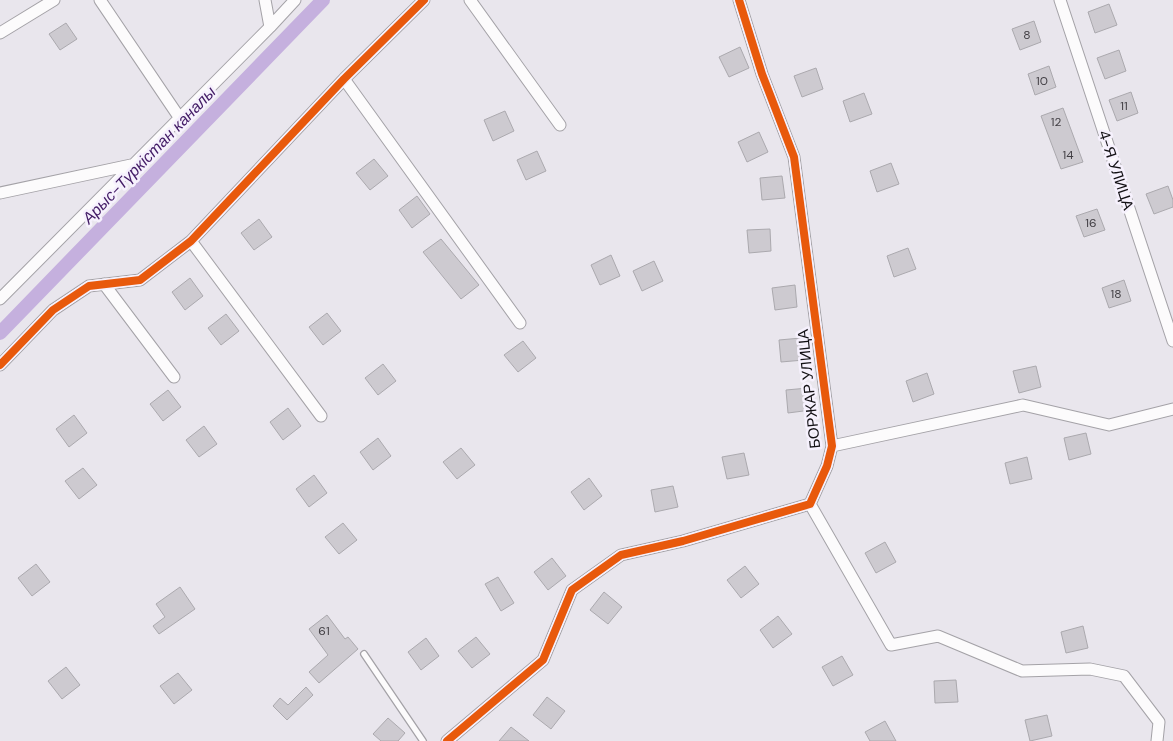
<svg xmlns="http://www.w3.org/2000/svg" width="1173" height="741" viewBox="0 0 1173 741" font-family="'DM Sans',sans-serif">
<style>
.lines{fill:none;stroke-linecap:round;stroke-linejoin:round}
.canal{stroke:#c5b0de;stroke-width:14}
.building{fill:#cdcad0;stroke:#aba9ae}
.lane-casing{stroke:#a4a2a7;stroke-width:8}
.street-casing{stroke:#a4a2a7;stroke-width:13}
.lane{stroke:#fcfbfc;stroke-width:5.5}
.street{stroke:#fcfbfc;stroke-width:11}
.cycleway-casing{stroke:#f6f1fd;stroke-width:11}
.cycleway{stroke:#e8590c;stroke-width:8}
.labels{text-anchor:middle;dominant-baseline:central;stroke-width:5;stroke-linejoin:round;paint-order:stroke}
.number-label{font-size:12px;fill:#413e43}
.street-label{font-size:15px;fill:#121014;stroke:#f6f1fd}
.water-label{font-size:16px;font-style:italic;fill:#421b65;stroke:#f6f1fd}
</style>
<rect width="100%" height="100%" fill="#e9e6ed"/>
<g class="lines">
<path class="canal" d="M 0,333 L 323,0"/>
</g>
<path class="building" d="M 1109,4 L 1117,25 L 1095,33 L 1088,12 Z
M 1034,21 L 1041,42 L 1020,50 L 1012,29 Z
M 66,23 L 77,39 L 60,50 L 49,34 Z
M 740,47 L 749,68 L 729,77 L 719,57 Z
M 1119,50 L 1126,71 L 1105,79 L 1097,58 Z
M 1049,66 L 1056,87 L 1035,95 L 1028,74 Z
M 816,68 L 823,89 L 802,97 L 794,76 Z
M 1131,92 L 1138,113 L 1117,121 L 1109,100 Z
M 864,93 L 872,114 L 850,122 L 843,101 Z
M 1063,108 L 1083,162 L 1061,169 L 1041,116 Z
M 505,111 L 514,131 L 493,141 L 484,120 Z
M 759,132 L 768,152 L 747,162 L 738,142 Z
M 537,151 L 546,171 L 526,180 L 517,160 Z
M 374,159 L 388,176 L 370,190 L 356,173 Z
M 891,163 L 899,184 L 877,192 L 870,171 Z
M 782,176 L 785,198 L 762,200 L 760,178 Z
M 1168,186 L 1173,200 L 1173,207 L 1154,214 L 1146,194 Z
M 417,196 L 430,214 L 412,228 L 399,210 Z
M 1097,209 L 1105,230 L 1084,237 L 1076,216 Z
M 259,219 L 272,237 L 254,250 L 241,233 Z
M 770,229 L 771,251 L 749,253 L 747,230 Z
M 441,239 L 479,285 L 461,299 L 423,252 Z
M 908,248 L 916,269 L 894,277 L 887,256 Z
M 611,255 L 620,276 L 600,285 L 591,265 Z
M 654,261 L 663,281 L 642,291 L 633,271 Z
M 190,278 L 203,296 L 185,310 L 172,292 Z
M 1124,280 L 1131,301 L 1109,308 L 1102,288 Z
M 795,285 L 797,307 L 775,310 L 772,288 Z
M 327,313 L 341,331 L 323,345 L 309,327 Z
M 226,314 L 239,331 L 221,345 L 208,328 Z
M 801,338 L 804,360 L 781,362 L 779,340 Z
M 523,341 L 536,358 L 518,372 L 504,355 Z
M 383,364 L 396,381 L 378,395 L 365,378 Z
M 1036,366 L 1041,387 L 1019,393 L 1013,371 Z
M 927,373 L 934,394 L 913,402 L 906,381 Z
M 808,388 L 811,410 L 788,413 L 786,390 Z
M 168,390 L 181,407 L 163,421 L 150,404 Z
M 288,408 L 301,426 L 283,440 L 270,422 Z
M 74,415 L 87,433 L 69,447 L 56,429 Z
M 204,426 L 217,444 L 199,457 L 186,440 Z
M 1086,433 L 1091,454 L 1069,460 L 1064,438 Z
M 378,438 L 391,456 L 373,470 L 360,452 Z
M 461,448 L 475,465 L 457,479 L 443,462 Z
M 744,453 L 749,475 L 727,479 L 722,457 Z
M 1027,457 L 1032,479 L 1010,484 L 1005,463 Z
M 83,468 L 97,485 L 79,499 L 65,481 Z
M 314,475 L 327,493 L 309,507 L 296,489 Z
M 589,478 L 602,496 L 584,510 L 571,492 Z
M 673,486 L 678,507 L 655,512 L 651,490 Z
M 343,523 L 357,540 L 339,554 L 325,537 Z
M 885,542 L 896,562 L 876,573 L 865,553 Z
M 552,558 L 566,576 L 548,590 L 534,572 Z
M 36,564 L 50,582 L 32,596 L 18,578 Z
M 745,566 L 759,584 L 741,598 L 727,580 Z
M 498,577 L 514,603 L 501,611 L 485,584 Z
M 180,587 L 195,609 L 159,634 L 153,626 L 165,617 L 156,604 Z
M 604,592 L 622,607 L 608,624 L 590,610 Z
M 327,615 L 345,639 L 348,637 L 358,649 L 319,683 L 309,672 L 328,655 L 309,629 Z
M 778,616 L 792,634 L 773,648 L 760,630 Z
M 1083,626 L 1088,648 L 1066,653 L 1061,632 Z
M 476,637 L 490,654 L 472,668 L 458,651 Z
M 426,638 L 439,656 L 421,670 L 408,652 Z
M 842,656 L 853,675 L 833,686 L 822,667 Z
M 66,667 L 80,685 L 62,699 L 48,681 Z
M 178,673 L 192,690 L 174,704 L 160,686 Z
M 956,680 L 958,702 L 935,703 L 934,681 Z
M 306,687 L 313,695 L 287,720 L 273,706 L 280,698 L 288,705 Z
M 547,697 L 565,711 L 551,729 L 533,715 Z
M 1047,715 L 1052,736 L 1030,741 L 1025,720 Z
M 388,718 L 405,733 L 398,741 L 381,741 L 373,734 Z
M 885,721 L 896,741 L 870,741 L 865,732 Z
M 511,727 L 529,741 L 499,741 Z"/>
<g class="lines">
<g class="lane-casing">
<path id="lane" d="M 364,654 L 423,741"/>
</g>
<g class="street-casing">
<path id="street" d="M 100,0 L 179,117
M 470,0 L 560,125
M 1060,0 L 1173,341
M 270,27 L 295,0
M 0,33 L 54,0
M 344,79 L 520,323
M 0,193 L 131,165
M 191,241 L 321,416
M 104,284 L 174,377
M 0,299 L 270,27 L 265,0
M 0,365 L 53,310 L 89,286 L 140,280 L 191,241 L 344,79 L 424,0
M 832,446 L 1023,405 L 1109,425 L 1173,409
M 810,504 L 891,645 L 938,636 L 1022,671 L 1090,669 L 1124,676 L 1159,722 L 1157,741
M 447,741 L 543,660 L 572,590 L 621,555 L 683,541 L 810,504 L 827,466 L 832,446 L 794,157 L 762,74 L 739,0"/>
</g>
<use href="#lane" class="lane"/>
<use href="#street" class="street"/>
<g class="cycleway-casing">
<path id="cycleway" d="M 0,365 L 53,310 L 89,286 L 140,280 L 191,241 L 344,79 L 424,0
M 447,741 L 543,660 L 572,590 L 621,555 L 683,541 L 810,504 L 827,466 L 832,446 L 794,157 L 762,74 L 739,0"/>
</g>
<use href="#cycleway" class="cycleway"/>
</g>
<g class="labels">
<g class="number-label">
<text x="1027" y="35">8</text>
<text x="1042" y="81">10</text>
<text x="1124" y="106">11</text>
<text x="1056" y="122">12</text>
<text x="1068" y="155">14</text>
<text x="1091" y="223">16</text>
<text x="1116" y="294">18</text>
<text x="324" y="631">61</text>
</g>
<g class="street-label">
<text transform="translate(1116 170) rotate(72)">4-Я УЛИЦА</text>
<text transform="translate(809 389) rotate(-96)">БОРЖАР УЛИЦА</text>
</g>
<g class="water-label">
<text transform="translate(149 155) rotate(-46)">Арыс-Түркістан каналы</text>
</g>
</g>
</svg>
